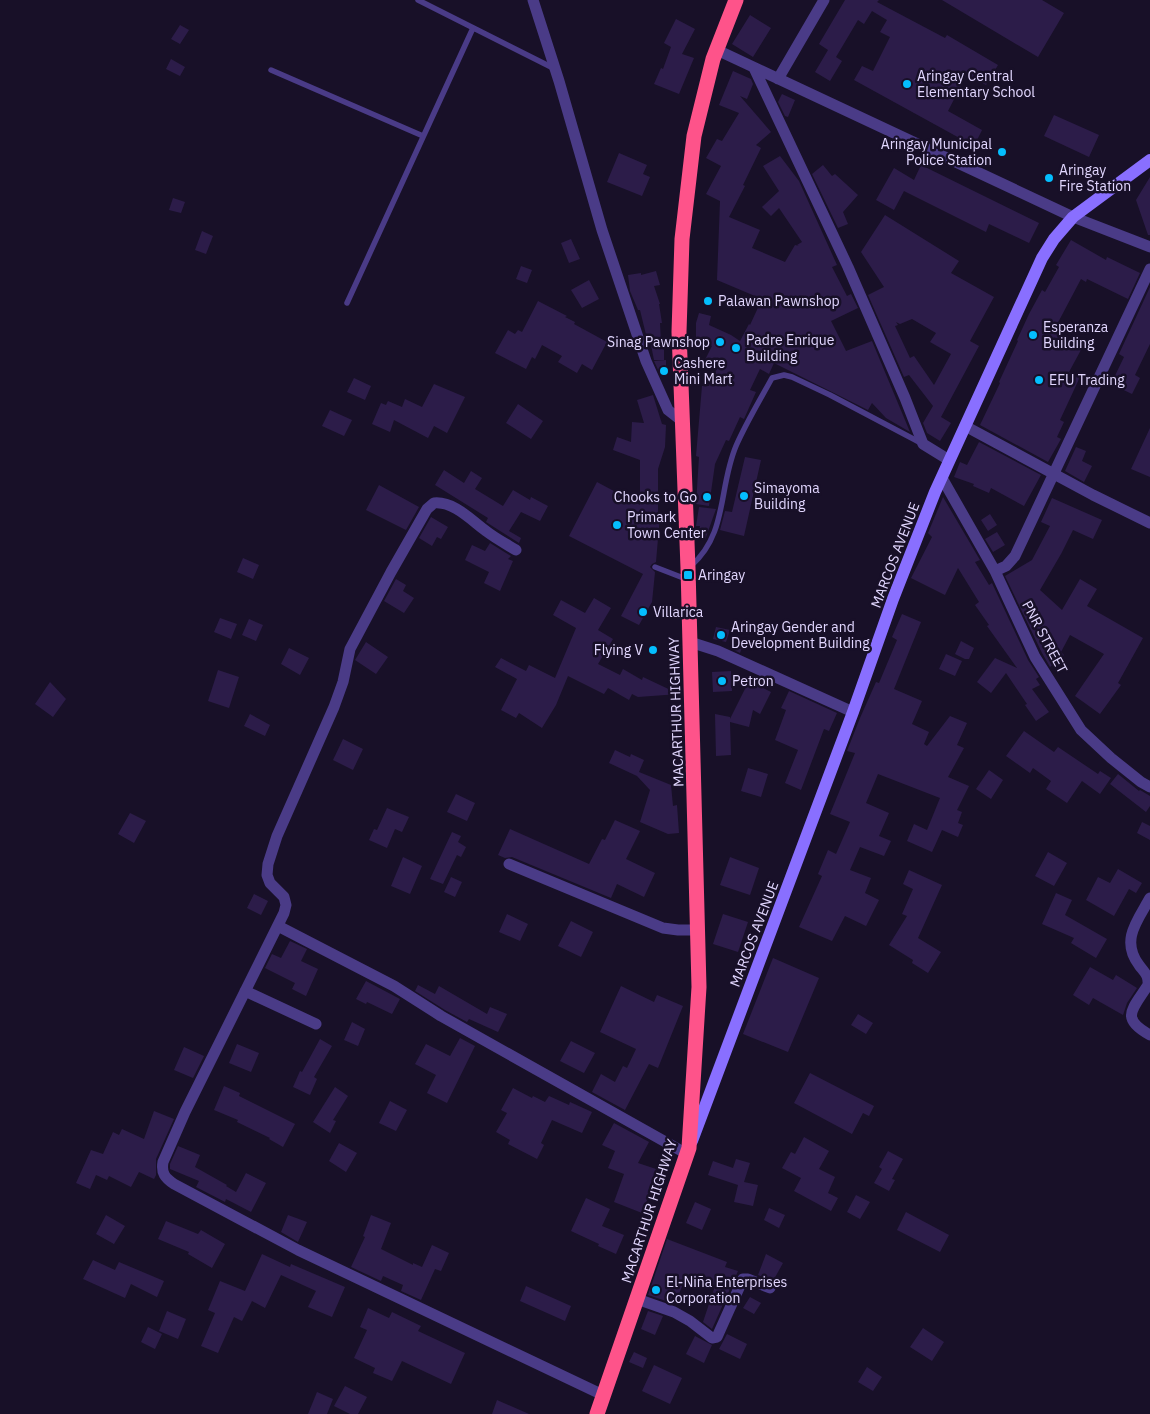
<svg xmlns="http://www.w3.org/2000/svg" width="1150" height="1414" viewBox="0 0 1150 1414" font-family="'IBM Plex Sans',sans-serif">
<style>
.building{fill:#2c1c49;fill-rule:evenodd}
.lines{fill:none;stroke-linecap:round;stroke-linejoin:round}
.lane{stroke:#4a3b87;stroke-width:5.5}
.street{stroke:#4a3b87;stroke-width:11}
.secondary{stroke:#896fff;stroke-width:12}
.highway{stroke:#fe538a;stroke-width:15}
.poi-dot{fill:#04befe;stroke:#181028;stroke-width:2}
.labels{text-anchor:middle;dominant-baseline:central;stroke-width:5;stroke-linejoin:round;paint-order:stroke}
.poi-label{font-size:14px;fill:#e2d7ff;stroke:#181028;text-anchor:start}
.street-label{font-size:14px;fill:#e2d7ff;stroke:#181028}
</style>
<rect width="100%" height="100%" fill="#181028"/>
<path class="building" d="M 845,0 L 879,0 L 877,2 L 945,38 L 947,35 L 998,65 L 986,85 L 967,74 L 948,111 L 982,130 L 974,146 L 854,80 L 862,66 L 873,71 L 890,37 L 880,32 L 887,20 L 872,11 L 864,24 L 858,20 L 836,57 L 842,61 L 830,81 L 815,72 L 828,50 L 819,44 Z
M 942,0 L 1042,0 L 1064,13 L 1038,57 Z
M 750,15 L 771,28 L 753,57 L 732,44 Z
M 676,19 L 695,29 L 682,54 L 694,58 L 679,94 L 654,84 L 661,68 L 663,69 L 671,47 L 664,43 Z
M 180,25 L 189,30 L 180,44 L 171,39 Z
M 171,59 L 185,67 L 180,76 L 166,69 Z
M 733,71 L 751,79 L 753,84 L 747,99 L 740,96 L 771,132 L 756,145 L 761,148 L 743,185 L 745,186 L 729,217 L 760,230 L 752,248 L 785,262 L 795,245 L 799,246 L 797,245 L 802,242 L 779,208 L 771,216 L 762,207 L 779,191 L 763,166 L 780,156 L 799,181 L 837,265 L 832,267 L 847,296 L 851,294 L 858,308 L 831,321 L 846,351 L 872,341 L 910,432 L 886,418 L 872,403 L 868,410 L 774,363 L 769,374 L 760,369 L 750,390 L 756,392 L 744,419 L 740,417 L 729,441 L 726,440 L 715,464 L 709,506 L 696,504 L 699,457 L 696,456 L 702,386 L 709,386 L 716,370 L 703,364 L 712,346 L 696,337 L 696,323 L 699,313 L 711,316 L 709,325 L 731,335 L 740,341 L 749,324 L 750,325 L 762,299 L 717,280 L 720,201 L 706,194 L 721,166 L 706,158 L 717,139 L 722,141 L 739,113 L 719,105 Z
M 782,94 L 795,100 L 788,117 L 785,116 L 778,102 Z
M 1054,115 L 1099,135 L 1089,157 L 1044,136 Z
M 619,153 L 647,165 L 643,174 L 650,177 L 642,196 L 607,182 Z
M 823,165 L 832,176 L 835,174 L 858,195 L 843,212 L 848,224 L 838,228 L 812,174 Z
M 921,165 L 1039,223 L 1029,243 L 989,224 L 986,232 L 904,191 L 894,210 L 876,200 L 894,168 L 914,180 Z
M 1150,177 L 1150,235 L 1148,235 L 1136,200 Z
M 173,198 L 185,202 L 181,213 L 169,210 Z
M 885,215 L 959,261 L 951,273 L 994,297 L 970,341 L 979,346 L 941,417 L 951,423 L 940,441 L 927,433 L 923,423 L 933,406 L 909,375 L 904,377 L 868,295 L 884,287 L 861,252 ZM 912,319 L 936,333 L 930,342 L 951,354 L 934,385 L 914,356 L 910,358 L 895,326 L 898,325 L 896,322 L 900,324 Z
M 202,231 L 213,236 L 206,254 L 195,250 Z
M 571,239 L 580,259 L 569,263 L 561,243 Z
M 1071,240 L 1106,260 L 1107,257 L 1140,273 L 1128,299 L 1087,279 L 1086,282 L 1081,279 L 1053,332 L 1082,348 L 1069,372 L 1080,377 L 1060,420 L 1064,422 L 1057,437 L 1061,439 L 1048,462 L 980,425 L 1000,383 L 999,382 L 1018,341 L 1017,340 L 1029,314 L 1042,290 L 1045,292 L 1059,267 L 1056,265 Z
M 521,266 L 532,270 L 527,283 L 516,279 Z
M 656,271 L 660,285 L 654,286 L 660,304 L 659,304 L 662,323 L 660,323 L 661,343 L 648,343 L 640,310 L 638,310 L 630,291 L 628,275 L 641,273 L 641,275 Z
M 589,280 L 599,299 L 582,308 L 571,290 Z
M 1150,287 L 1150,344 L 1135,375 L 1140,378 L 1132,394 L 1111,384 L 1124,357 L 1119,354 Z
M 538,301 L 567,316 L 565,317 L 575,322 L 574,324 L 607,342 L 592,370 L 582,364 L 577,373 L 558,362 L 562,356 L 542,345 L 535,359 L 532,357 L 526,369 L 495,353 L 508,330 L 515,334 L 518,330 L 522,332 Z
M 651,345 L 664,345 L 664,360 L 654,360 Z
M 666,360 L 666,376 L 661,376 L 654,361 Z
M 354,378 L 371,386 L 365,400 L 347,392 Z
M 434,384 L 465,397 L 447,433 L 434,426 L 428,438 L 394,420 L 390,432 L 372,424 L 381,403 L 386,405 L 388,401 L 402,407 L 405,399 L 422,407 Z
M 653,395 L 662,424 L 666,425 L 665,447 L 658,469 L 658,514 L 660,515 L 656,562 L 652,564 L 650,567 L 655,572 L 652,602 L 639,625 L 621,616 L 643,574 L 569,536 L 597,482 L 640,505 L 640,460 L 613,450 L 617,437 L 631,442 L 632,422 L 644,423 L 637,400 Z
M 518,404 L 543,421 L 531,439 L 506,423 Z
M 330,410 L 352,420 L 344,436 L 322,426 Z
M 1150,428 L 1150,477 L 1131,469 Z
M 979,442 L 1041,475 L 1024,506 L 991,488 L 989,493 L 973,486 L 974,484 L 954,477 L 960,462 L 967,465 Z
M 1076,447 L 1086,451 L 1082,461 L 1092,466 L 1084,482 L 1065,471 Z
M 745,457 L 761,460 L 744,536 L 720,530 L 725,511 L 732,512 Z
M 444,470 L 464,483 L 471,471 L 482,478 L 475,489 L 503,506 L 513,490 L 530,500 L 531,497 L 548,506 L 540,521 L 521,512 L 509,531 L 521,538 L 519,543 L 486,522 L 488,518 L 435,485 Z
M 379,485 L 419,507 L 406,530 L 366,510 Z
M 943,497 L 980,560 L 975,562 L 989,585 L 992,583 L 1028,660 L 1039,677 L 1036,679 L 1040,685 L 1032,689 L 1049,712 L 1036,721 L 1025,705 L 1027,704 L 1006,673 L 991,693 L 977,682 L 995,658 L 1017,668 L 987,626 L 989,625 L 975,605 L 979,602 L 958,568 L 945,595 L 911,578 L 932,537 L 928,533 Z
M 1052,498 L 1102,520 L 1093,539 L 1073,530 L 1061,554 L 1040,590 L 1062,610 L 1080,579 L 1097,589 L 1087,606 L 1143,638 L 1118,683 L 1121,685 L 1100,714 L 1075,696 L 1104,654 L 1070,635 L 1061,652 L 1064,655 L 1050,667 L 1042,653 L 1005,576 L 1032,560 L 1050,526 L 1041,522 Z
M 699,507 L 716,509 L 705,540 L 698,539 L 700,526 L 696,526 Z
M 990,514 L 997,525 L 988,531 L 981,520 Z
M 431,517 L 448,527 L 441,539 L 437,537 L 432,546 L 419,538 Z
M 997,532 L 1005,545 L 993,552 L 985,539 Z
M 490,543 L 511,556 L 508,559 L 513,561 L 500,591 L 484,583 L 489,572 L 465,560 L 472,545 L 485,551 Z
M 243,558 L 259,565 L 253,579 L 237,572 Z
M 396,579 L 406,585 L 403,591 L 414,598 L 404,613 L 384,601 Z
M 594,598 L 611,608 L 598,630 L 613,639 L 598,664 L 620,675 L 623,669 L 642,680 L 643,677 L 679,694 L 638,697 L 632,694 L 629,700 L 608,688 L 604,694 L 568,676 L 556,705 L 542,728 L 519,713 L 516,718 L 501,710 L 517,679 L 495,667 L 501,658 L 526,671 L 529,665 L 555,678 L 576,628 L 553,615 L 561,600 L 585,613 Z
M 902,614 L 921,622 L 894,689 L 922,701 L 912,724 L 929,732 L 924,744 L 927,746 L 950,716 L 967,723 L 957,745 L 964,748 L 948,777 L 969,786 L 957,810 L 962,812 L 958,823 L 963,825 L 958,837 L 942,830 L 932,852 L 907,841 L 914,824 L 927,830 L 940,798 L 878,774 L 866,803 L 889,813 L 879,836 L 891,841 L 884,856 L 860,847 L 850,870 L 871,878 L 865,893 L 879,900 L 866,926 L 845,916 L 832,941 L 799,927 L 822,876 L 818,874 L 828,850 L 836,854 L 850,822 L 830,814 L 855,753 L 847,751 L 860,718 L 876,682 L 879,683 L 897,640 L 892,637 Z
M 220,618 L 237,624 L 231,639 L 214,632 Z
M 249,619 L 263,625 L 256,641 L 242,635 Z
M 716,627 L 730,630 L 726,642 L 713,639 Z
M 733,637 L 744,642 L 740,653 L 730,648 Z
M 961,641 L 974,648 L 969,659 L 965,659 L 955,654 Z
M 366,642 L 388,657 L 376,674 L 355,660 Z
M 289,648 L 309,658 L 300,675 L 281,664 Z
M 946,654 L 962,661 L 955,676 L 939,669 Z
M 218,670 L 239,677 L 229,708 L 208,701 Z
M 731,671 L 732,691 L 713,692 L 712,672 Z
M 749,681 L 771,692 L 760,714 L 753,710 L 749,727 L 730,722 L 731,755 L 716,756 L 715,714 L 730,717 L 730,719 Z
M 50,682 L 66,699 L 53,717 L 35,704 Z
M 789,691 L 837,713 L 829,731 L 824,729 L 801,790 L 785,783 L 798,750 L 775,740 L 786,710 L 781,708 Z
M 250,714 L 270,725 L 265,736 L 244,726 Z
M 1024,731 L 1054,752 L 1058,747 L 1098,774 L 1100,771 L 1111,778 L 1100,794 L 1082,781 L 1067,803 L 1046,789 L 1051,781 L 1033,768 L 1030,773 L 1006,756 Z
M 343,739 L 363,749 L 353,770 L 333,760 Z
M 615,750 L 630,757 L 631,754 L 644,760 L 639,772 L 671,785 L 673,806 L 677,805 L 679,833 L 668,834 L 640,822 L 650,790 L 637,776 L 609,763 Z
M 748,768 L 768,774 L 761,797 L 741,791 Z
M 989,770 L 1003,780 L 991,799 L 976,789 Z
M 1118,774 L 1139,791 L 1140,790 L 1150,796 L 1150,806 L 1146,812 L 1110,784 Z
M 456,794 L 475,803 L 467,821 L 447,812 Z
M 387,808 L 409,817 L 402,832 L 395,829 L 387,848 L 369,840 L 374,829 L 377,830 Z
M 130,813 L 146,821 L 134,843 L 118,834 Z
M 615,820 L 640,831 L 626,859 L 655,873 L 644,897 L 617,884 L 611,898 L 512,857 L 505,858 L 498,855 L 510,829 L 589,864 L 602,839 L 605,840 Z
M 1142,822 L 1150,826 L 1150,840 L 1137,833 Z
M 452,832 L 461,836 L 458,842 L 466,847 L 461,857 L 457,855 L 443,884 L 430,879 Z
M 1048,852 L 1067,863 L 1054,886 L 1035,876 Z
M 403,857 L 422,866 L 410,894 L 391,886 Z
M 730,857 L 759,868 L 750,895 L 720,885 Z
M 1118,869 L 1142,883 L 1136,893 L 1129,889 L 1114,916 L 1086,900 L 1098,877 L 1110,883 Z
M 909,870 L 942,885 L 918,938 L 941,952 L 928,973 L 912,963 L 913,960 L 889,945 L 907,916 L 902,914 L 913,889 L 903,884 Z
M 451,877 L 462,882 L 455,897 L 444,892 Z
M 1056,893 L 1072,900 L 1065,915 L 1107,939 L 1096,958 L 1071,943 L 1074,938 L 1042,924 Z
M 254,894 L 268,901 L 261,915 L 247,908 Z
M 507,914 L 528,924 L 520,941 L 499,932 Z
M 723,914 L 748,922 L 738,952 L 713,944 Z
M 571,921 L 593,932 L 581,957 L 558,946 Z
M 290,941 L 307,949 L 301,961 L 318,969 L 306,996 L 292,989 L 295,983 L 265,968 L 272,954 L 281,958 Z
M 773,958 L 819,978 L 788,1052 L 743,1034 Z
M 1090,967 L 1113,980 L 1116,975 L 1137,988 L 1127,1003 L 1123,1015 L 1093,998 L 1089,1005 L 1073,995 Z
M 366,981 L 400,999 L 392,1014 L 367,1002 L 366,1004 L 356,999 Z
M 418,985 L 435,994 L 439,986 L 487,1014 L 490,1007 L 507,1014 L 498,1032 L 469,1019 L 467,1022 L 445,1010 L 415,991 Z
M 621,986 L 654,1002 L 657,995 L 683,1006 L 658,1068 L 649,1064 L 625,1110 L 592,1092 L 601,1074 L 615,1082 L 623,1066 L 627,1068 L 636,1049 L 600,1032 Z
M 858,1014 L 873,1023 L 866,1034 L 851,1025 Z
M 352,1022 L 365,1029 L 358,1046 L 344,1040 Z
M 460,1038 L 475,1046 L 447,1103 L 427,1093 L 436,1075 L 415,1064 L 426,1044 L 450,1056 Z
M 320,1039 L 332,1046 L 314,1077 L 317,1079 L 310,1095 L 293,1087 L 300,1071 L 302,1072 Z
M 571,1041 L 595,1053 L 584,1073 L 560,1061 Z
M 237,1044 L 259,1053 L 251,1072 L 229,1063 Z
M 184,1047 L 204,1056 L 193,1078 L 174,1070 Z
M 810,1073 L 874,1106 L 869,1116 L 863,1113 L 852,1134 L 794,1103 Z
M 224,1086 L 240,1093 L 239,1096 L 295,1124 L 283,1147 L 269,1139 L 270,1138 L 237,1122 L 238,1120 L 214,1110 Z
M 335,1087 L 348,1096 L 333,1120 L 336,1121 L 330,1133 L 313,1122 Z
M 513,1088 L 532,1098 L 533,1096 L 545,1102 L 549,1096 L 569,1105 L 570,1102 L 592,1112 L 582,1133 L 552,1120 L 541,1143 L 544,1145 L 537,1159 L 508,1144 L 510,1140 L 496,1132 L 507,1113 L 501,1110 Z
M 390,1101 L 407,1110 L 396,1131 L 379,1123 Z
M 154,1111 L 174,1119 L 156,1159 L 156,1175 L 154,1179 L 139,1172 L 131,1187 L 109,1176 L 107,1180 L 96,1175 L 90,1189 L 76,1183 L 91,1150 L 103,1154 L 113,1132 L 119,1135 L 122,1129 L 144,1139 Z
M 614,1123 L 649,1142 L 638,1163 L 656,1169 L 649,1189 L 651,1190 L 642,1213 L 614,1202 L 624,1174 L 608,1168 L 615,1151 L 602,1145 Z
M 804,1137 L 829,1151 L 819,1169 L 835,1177 L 828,1193 L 838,1198 L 831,1211 L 794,1191 L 801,1178 L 782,1168 L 791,1152 L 795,1154 Z
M 339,1143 L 357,1153 L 346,1172 L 329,1161 Z
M 178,1146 L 200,1155 L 195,1167 L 227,1185 L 226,1186 L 236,1192 L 246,1173 L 266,1183 L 251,1212 L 226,1199 L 225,1202 L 196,1187 L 199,1181 L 170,1169 L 170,1164 Z
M 888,1151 L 903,1159 L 892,1179 L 895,1180 L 889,1191 L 874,1183 L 882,1169 L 879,1167 Z
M 736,1159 L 750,1163 L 744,1182 L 758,1185 L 753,1206 L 734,1202 L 738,1185 L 708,1175 L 713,1161 L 733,1168 Z
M 856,1195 L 870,1202 L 860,1219 L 847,1212 Z
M 586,1198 L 610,1209 L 602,1226 L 624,1235 L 616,1254 L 598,1246 L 599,1244 L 571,1231 Z
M 695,1202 L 711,1209 L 702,1230 L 686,1223 Z
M 769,1208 L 785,1215 L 779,1228 L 764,1220 Z
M 906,1212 L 949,1235 L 940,1252 L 897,1230 Z
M 106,1215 L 125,1226 L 114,1244 L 96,1234 Z
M 288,1215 L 307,1222 L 298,1242 L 281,1232 Z
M 371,1215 L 391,1223 L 381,1249 L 413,1265 L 413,1263 L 422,1267 L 432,1245 L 449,1253 L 441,1271 L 435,1269 L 421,1300 L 401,1291 L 403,1285 L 383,1276 L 381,1281 L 351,1267 L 365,1237 L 363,1236 Z
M 166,1221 L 198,1234 L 201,1230 L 225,1244 L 212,1268 L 188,1254 L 189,1252 L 158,1239 Z
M 667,1239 L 727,1262 L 725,1267 L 738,1271 L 712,1329 L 703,1322 L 715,1286 L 687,1274 L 675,1304 L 648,1295 Z
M 262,1254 L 290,1267 L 291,1264 L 345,1287 L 332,1317 L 308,1307 L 316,1291 L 281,1275 L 265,1308 L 252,1301 L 242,1321 L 234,1317 L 218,1353 L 201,1346 L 215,1313 L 208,1310 L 220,1281 L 245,1291 Z
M 766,1254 L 783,1263 L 773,1281 L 758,1275 Z
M 93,1260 L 115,1270 L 119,1262 L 164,1281 L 157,1297 L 131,1284 L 125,1298 L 83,1279 Z
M 526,1286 L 571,1306 L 565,1321 L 520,1301 Z
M 750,1297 L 761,1303 L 754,1314 L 743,1308 Z
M 368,1308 L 389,1318 L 392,1312 L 421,1326 L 418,1331 L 465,1353 L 451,1384 L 402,1361 L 392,1381 L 373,1373 L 375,1368 L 354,1358 L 367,1330 L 360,1327 Z
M 167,1311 L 186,1319 L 178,1339 L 159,1331 Z
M 648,1311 L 663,1316 L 655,1335 L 641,1329 Z
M 148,1327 L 162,1334 L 155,1349 L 141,1342 Z
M 923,1328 L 944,1342 L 932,1361 L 910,1347 Z
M 727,1334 L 747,1344 L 740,1359 L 719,1349 Z
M 695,1336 L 712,1345 L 704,1363 L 686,1354 Z
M 634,1352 L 647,1358 L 643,1368 L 629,1362 Z
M 654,1365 L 682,1378 L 670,1404 L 642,1391 Z
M 867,1367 L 882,1377 L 873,1391 L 858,1382 Z
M 345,1386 L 367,1397 L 358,1414 L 350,1414 L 334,1406 Z
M 317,1392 L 333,1399 L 327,1414 L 308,1414 Z
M 497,1400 L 529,1414 L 492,1414 Z"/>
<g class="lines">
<path class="lane" d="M 418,0 L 553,68
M 271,70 L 423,136
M 347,303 L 473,28
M 691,566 C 728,533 718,489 736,446 C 746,423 760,400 772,378 L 784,375 L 792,377 L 830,395 L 921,443
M 655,567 L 686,579"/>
<path class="street" d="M 533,0 L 559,81 L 602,230 L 646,361 L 668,410 L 682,421
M 717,50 L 1073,217 L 1150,247
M 754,68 L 848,267 L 905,398 L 923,444 L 949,460
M 778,79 L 824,0
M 965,426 L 1093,495 L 1150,523
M 942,478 L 995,571 L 1035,657 L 1081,730 L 1111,758 L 1141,782 L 1150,787
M 516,550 C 506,544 495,538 486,531 C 472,521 454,501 434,503 L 427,509 L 391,572 L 350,649 L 343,682 L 334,707 L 277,836 L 268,864 L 267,875 L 270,883 L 284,897 L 286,905 L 284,913 L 185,1112 L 163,1162 C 161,1173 165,1178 174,1184 L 298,1250 L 603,1395
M 995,571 L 1006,566 L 1015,556 L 1150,269
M 690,642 L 718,651 L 853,712
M 509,864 L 663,928 L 678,930 L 698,930
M 1150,898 C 1138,920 1120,940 1139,965 C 1144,972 1149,975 1148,985 C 1133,1009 1119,1018 1150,1035
M 278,926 L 394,986 L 441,1016 L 687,1154
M 245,991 L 316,1024
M 637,1299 L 674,1312 L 690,1321 L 712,1338 L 717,1337 L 743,1279 L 748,1279 L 770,1288"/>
<path class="secondary" d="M 692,1141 L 853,712 L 893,599 L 935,492 L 1042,258 L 1054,239 L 1073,217 L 1150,160"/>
<path class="highway" d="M 597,1414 L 689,1148 L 699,987 L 688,568 L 679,332 L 682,239 L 694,136 L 713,59 L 736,0"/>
</g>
<g class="poi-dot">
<circle cx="907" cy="84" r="5"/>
<circle cx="1002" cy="152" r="5"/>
<circle cx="1049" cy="178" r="5"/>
<circle cx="708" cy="301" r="5"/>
<circle cx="1033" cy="335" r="5"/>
<circle cx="720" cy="342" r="5"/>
<circle cx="736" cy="348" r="5"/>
<circle cx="664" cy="371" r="5"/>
<circle cx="1039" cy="380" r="5"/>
<circle cx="744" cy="496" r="5"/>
<circle cx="707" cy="497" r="5"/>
<circle cx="617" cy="525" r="5"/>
<rect x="683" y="570" width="10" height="10" rx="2.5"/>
<circle cx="643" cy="612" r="5"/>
<circle cx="721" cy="635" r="5"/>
<circle cx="653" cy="650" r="5"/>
<circle cx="722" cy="681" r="5"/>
<circle cx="656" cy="1290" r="5"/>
</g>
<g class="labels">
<g class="poi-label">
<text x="917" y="76">Aringay Central<tspan x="917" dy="16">Elementary School</tspan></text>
<text x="992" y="144" text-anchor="end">Aringay Municipal<tspan x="992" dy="16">Police Station</tspan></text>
<text x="1059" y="170">Aringay<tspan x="1059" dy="16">Fire Station</tspan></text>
<text x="718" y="301">Palawan Pawnshop</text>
<text x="1043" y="327">Esperanza<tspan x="1043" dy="16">Building</tspan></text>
<text x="746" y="340">Padre Enrique<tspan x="746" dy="16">Building</tspan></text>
<text x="710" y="342" text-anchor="end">Sinag Pawnshop</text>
<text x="674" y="363">Cashere<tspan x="674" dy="16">Mini Mart</tspan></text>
<text x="1049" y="380">EFU Trading</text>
<text x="754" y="488">Simayoma<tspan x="754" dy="16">Building</tspan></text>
<text x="697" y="497" text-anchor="end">Chooks to Go</text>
<text x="627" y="517">Primark<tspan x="627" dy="16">Town Center</tspan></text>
<text x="698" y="575">Aringay</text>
<text x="653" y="612">Villarica</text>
<text x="731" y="627">Aringay Gender and<tspan x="731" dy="16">Development Building</tspan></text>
<text x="643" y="650" text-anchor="end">Flying V</text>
<text x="732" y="681">Petron</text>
<text x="666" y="1282">El-Niña Enterprises<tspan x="666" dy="16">Corporation</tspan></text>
</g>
<g class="street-label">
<text transform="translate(895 555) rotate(-69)">MARCOS AVENUE</text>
<text transform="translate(1045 637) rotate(62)">PNR STREET</text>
<text transform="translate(676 712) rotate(-92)">MACARTHUR HIGHWAY</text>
<text transform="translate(754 934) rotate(-69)">MARCOS AVENUE</text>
<text transform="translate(649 1211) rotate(-72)">MACARTHUR HIGHWAY</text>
</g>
</g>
</svg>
